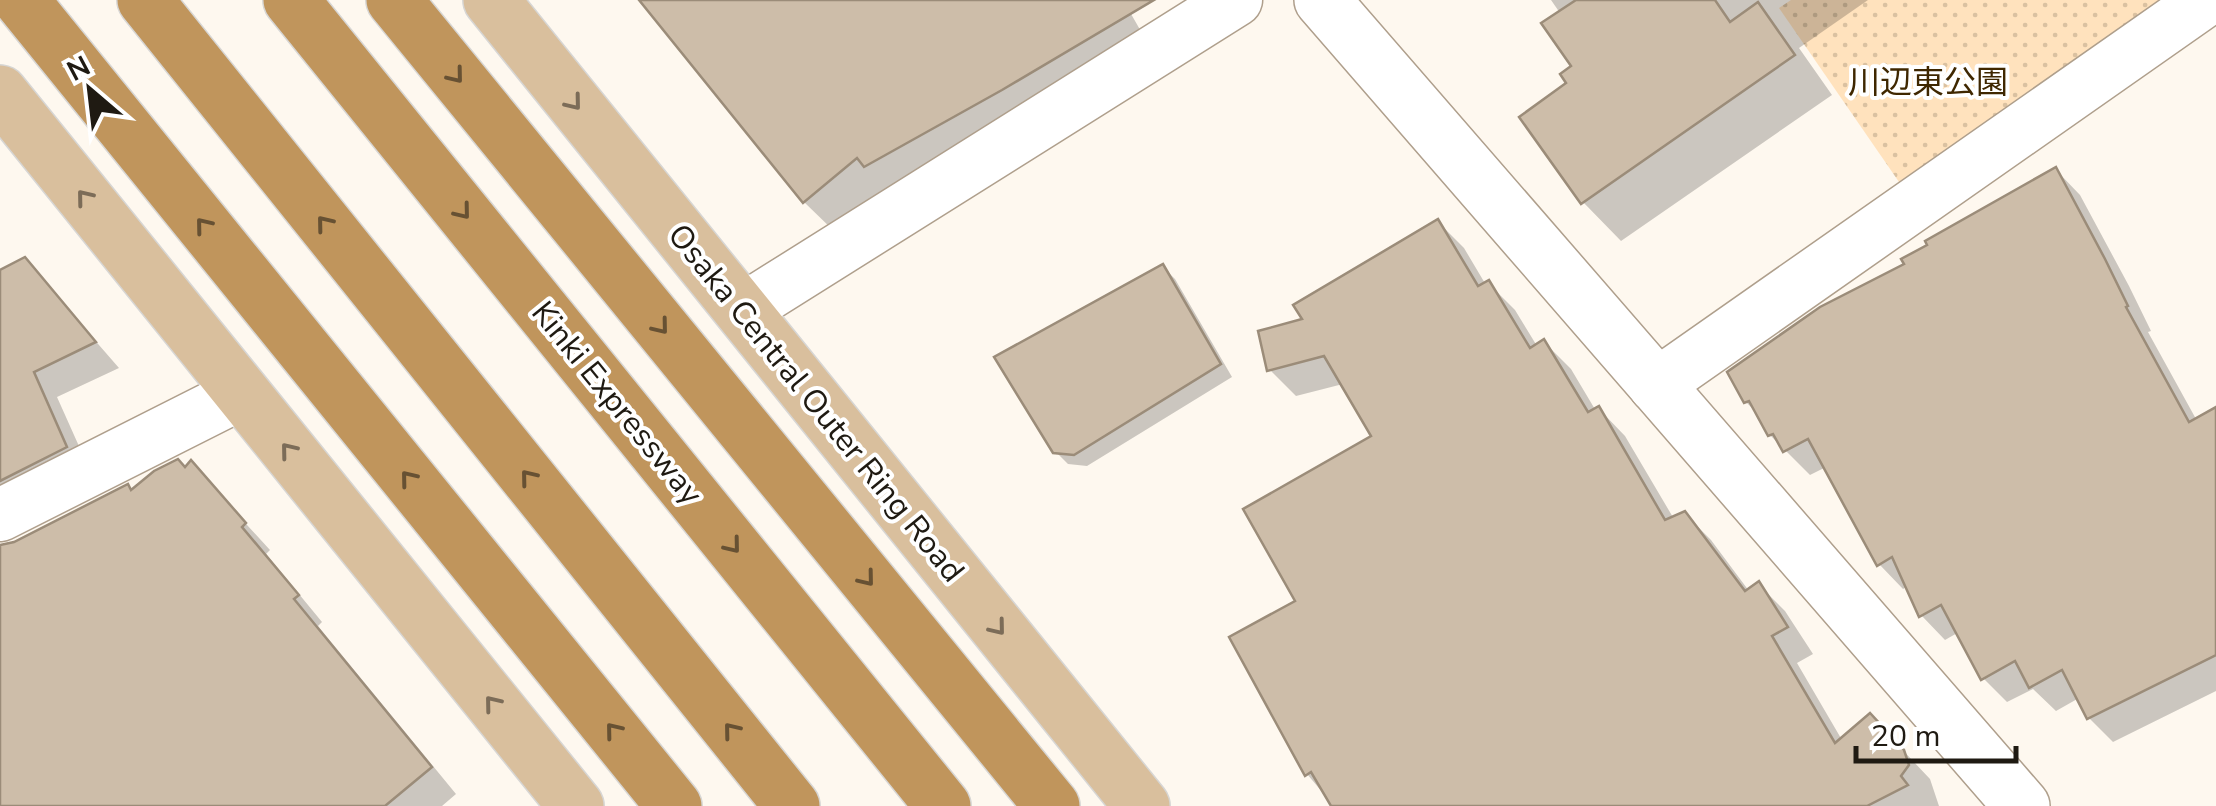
<svg xmlns="http://www.w3.org/2000/svg" width="2216" height="806" viewBox="0 0 2216 806" font-family="'Nunito Sans','Noto Sans JP',sans-serif">
<style>
.park{fill:url(#park-dots)}
.shadow{fill:#0003}
.building{fill:#cdbda9;stroke:#9b8c79;stroke-width:2.5}
.lines{fill:none;stroke-linecap:round;stroke-linejoin:round}
.street-casing{stroke:#af9f8c;stroke-width:55}
.secondary-casing{stroke:#af9f8c;stroke-width:58}
.primary-casing{stroke:#d7d6d4;stroke-width:58}
.highway-casing{stroke:#d7d6d4;stroke-width:58}
.street{stroke:#fff;stroke-width:52}
.secondary{stroke:#fff;stroke-width:55}
.primary{stroke:#d9bf9d;stroke-width:55}
.highway{stroke:#c0955c;stroke-width:55}
.oneway{stroke:#675133}
.oneway2{stroke:#7c6c58}
.labels{text-anchor:middle;dominant-baseline:central;stroke-width:8;stroke-linejoin:round;paint-order:stroke}
.park-label{font-size:32px;fill:#3f2700;stroke:#fff}
.street-label{font-size:32px;fill:#1f1a12;stroke:#fff}
</style>
<defs>
<pattern id="park-dots" width="8" height="8" patternUnits="userSpaceOnUse" patternTransform="scale(2.5)"><rect width="8" height="8" fill="#ffe2bd"/><path d="M2 2h.1M6 6h.1" fill="none" stroke="#dac1a1" stroke-width="1.8" stroke-linecap="round"/></pattern>
</defs>
<rect width="100%" height="100%" fill="#fef8ef"/>
<path class="park" d="M 1791,0 L 2186,0 L 1908,195 L 1779,8 Z"/>
<path class="shadow" d="M 642,0 L 1123,0 L 1154,54 L 837,234 L 804,202 Z
M 1551,0 L 1868,0 L 1799,48 L 1832,95 L 1621,241 L 1583,202 L 1570,84 L 1575,67 L 1560,13 Z
M 2056,170 L 2080,195 L 2129,286 L 2151,331 L 2148,332 L 2196,419 L 2216,408 L 2216,691 L 2113,742 L 2089,718 L 2079,698 L 2056,711 L 2033,689 L 2007,702 L 1983,678 L 1959,632 L 1945,640 L 1921,615 L 1908,586 L 1903,589 L 1879,564 L 1824,468 L 1810,475 L 1770,435 L 1760,416 L 1746,402 L 1907,265 Z
M 1438,222 L 1464,248 L 1486,285 L 1488,283 L 1515,310 L 1537,346 L 1544,342 L 1571,369 L 1596,411 L 1599,409 L 1625,436 L 1674,519 L 1685,514 L 1711,540 L 1749,591 L 1759,585 L 1785,611 L 1813,654 L 1797,663 L 1842,740 L 1896,743 L 1930,779 L 1939,806 L 1334,806 L 1307,774 L 1299,602 L 1375,437 L 1343,384 L 1296,396 L 1269,369 L 1306,321 Z
M 25,260 L 119,368 L 57,397 L 91,473 L 0,525 L 0,273 Z
M 1163,267 L 1175,279 L 1232,377 L 1087,466 L 1068,464 L 1055,451 Z
M 191,464 L 270,550 L 266,554 L 322,622 L 318,626 L 456,794 L 442,806 L 0,806 L 0,547 L 13,544 L 185,470 Z"/>
<path class="building" d="M 639,0 L 1154,0 L 1002,90 L 864,167 L 857,158 L 803,203 Z
M 1576,0 L 1715,0 L 1730,22 L 1758,2 L 1795,55 L 1581,204 L 1519,117 L 1566,83 L 1560,74 L 1571,66 L 1541,23 Z
M 2056,167 L 2105,259 L 2128,306 L 2126,307 L 2189,422 L 2216,407 L 2216,655 L 2087,719 L 2062,670 L 2029,688 L 2015,661 L 1981,680 L 1941,605 L 1919,617 L 1892,557 L 1877,566 L 1808,439 L 1783,452 L 1773,434 L 1768,436 L 1749,401 L 1744,403 L 1727,372 L 1820,307 L 1904,264 L 1901,259 L 1927,245 L 1925,241 Z
M 1438,219 L 1478,286 L 1489,280 L 1530,348 L 1544,339 L 1588,412 L 1599,406 L 1665,520 L 1685,511 L 1745,591 L 1759,581 L 1788,627 L 1772,636 L 1835,743 L 1870,713 L 1904,750 L 1909,765 L 1901,776 L 1908,785 L 1867,806 L 1331,806 L 1311,772 L 1305,776 L 1229,637 L 1295,601 L 1243,509 L 1371,436 L 1324,356 L 1267,371 L 1258,331 L 1302,319 L 1293,305 Z
M 25,257 L 96,342 L 34,372 L 67,447 L 0,481 L 0,270 Z
M 1163,264 L 1221,364 L 1074,455 L 1053,453 L 994,357 Z
M 178,459 L 185,467 L 191,460 L 246,523 L 242,527 L 299,595 L 294,599 L 432,767 L 385,806 L 0,806 L 0,545 L 14,542 L 128,484 L 131,490 L 154,471 Z"/>
<g class="lines">
<g class="street-casing">
<path id="street" d="M 741,311 L 1236,0
M 1655,386 L 2206,0
M 0,515 L 242,393"/>
</g>
<g class="secondary-casing">
<path id="secondary" d="M 1322,0 L 2022,806"/>
</g>
<g class="primary-casing">
<path id="primary" d="M 491,0 L 1142,806
M 0,93 L 576,806"/>
</g>
<g class="highway-casing">
<path id="highway" d="M 21,0 L 674,806
M 145,0 L 792,806
M 291,0 L 943,806
M 394,0 L 1052,806"/>
</g>
<use href="#street" class="street"/>
<use href="#secondary" class="secondary"/>
<use href="#primary" class="primary"/>
<use href="#highway" class="highway"/>
</g>
<defs><path id="oneway-chevron" d="M-2-3.5L2.5 0L-2 3.5" fill="none" stroke-width="1.6" stroke-linecap="round" stroke-linejoin="round" transform="scale(2.5)"/></defs>
<g class="oneway">
<use href="#oneway-chevron" transform="translate(456 76) rotate(51)"/>
<use href="#oneway-chevron" transform="translate(463 212) rotate(51)"/>
<use href="#oneway-chevron" transform="translate(324 223) rotate(-129)"/>
<use href="#oneway-chevron" transform="translate(203 225) rotate(-129)"/>
<use href="#oneway-chevron" transform="translate(661 327) rotate(51)"/>
<use href="#oneway-chevron" transform="translate(528 477) rotate(-129)"/>
<use href="#oneway-chevron" transform="translate(408 478) rotate(-129)"/>
<use href="#oneway-chevron" transform="translate(733 546) rotate(51)"/>
<use href="#oneway-chevron" transform="translate(867 579) rotate(51)"/>
<use href="#oneway-chevron" transform="translate(613 730) rotate(-129)"/>
<use href="#oneway-chevron" transform="translate(731 730) rotate(-129)"/>
</g>
<g class="oneway2">
<use href="#oneway-chevron" transform="translate(574 103) rotate(51)"/>
<use href="#oneway-chevron" transform="translate(84 197) rotate(-129)"/>
<use href="#oneway-chevron" transform="translate(288 450) rotate(-129)"/>
<use href="#oneway-chevron" transform="translate(998 628) rotate(51)"/>
<use href="#oneway-chevron" transform="translate(492 703) rotate(-129)"/>
</g>
<g class="labels">
<g class="park-label">
<text x="1928" y="82">川辺東公園</text>
</g>
<g class="street-label">
<text transform="translate(617 403) rotate(51)">Kinki Expressway</text>
<text transform="translate(816 403) rotate(51)">Osaka Central Outer Ring Road</text>
</g>
</g>
<g transform="translate(90 90) rotate(332)" stroke="#ffffff" stroke-width="8" paint-order="stroke">
<path d="M0-8L18 38L0 25L-18 38Z" fill="#1f1a12"/>
<text y="-15" font-size="28" font-weight="bold" text-anchor="middle" fill="#1f1a12">N</text>
</g>
<path d="M1856 746v15h160v-15" fill="none" stroke="#1f1a12" stroke-width="5"/>
<text x="1871" y="746" font-size="30" fill="#1f1a12" stroke="#ffffff" stroke-width="8" paint-order="stroke">20 m</text>
</svg>
